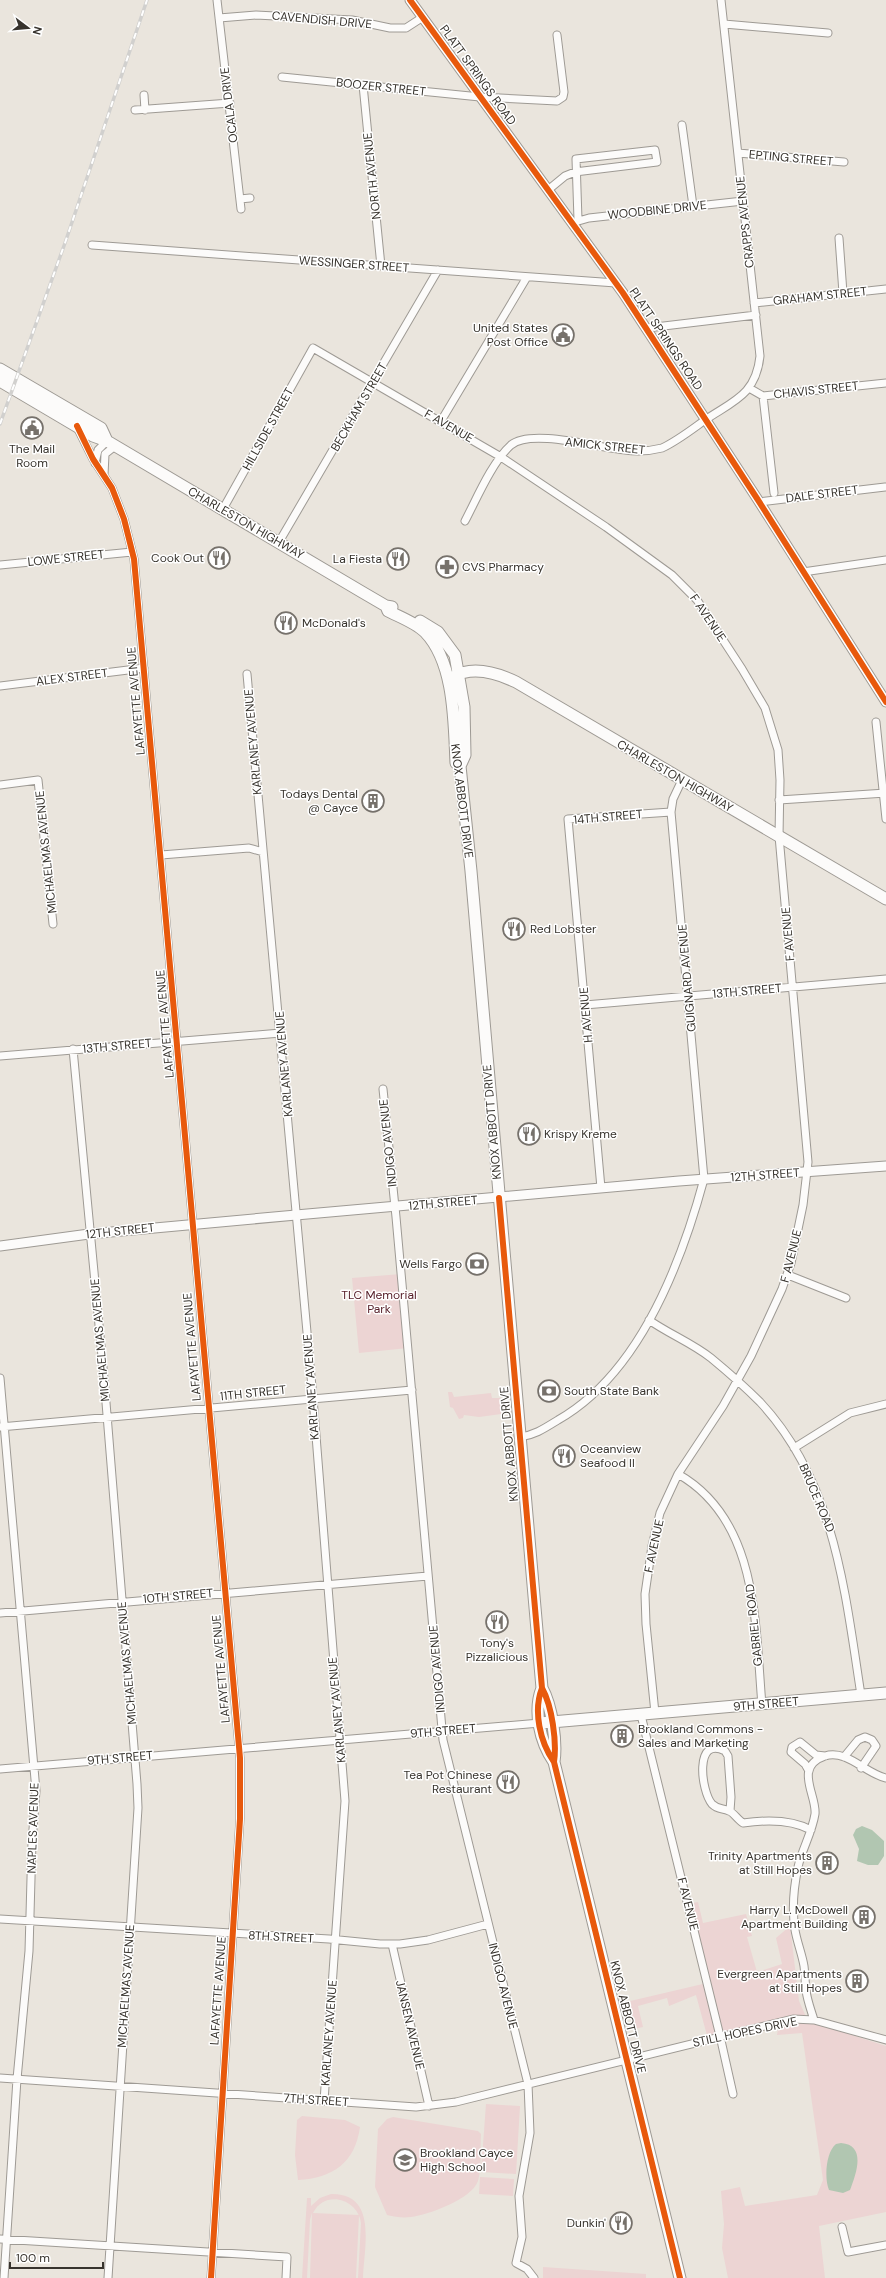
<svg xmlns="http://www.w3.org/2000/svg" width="886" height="2278" viewBox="0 0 886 2278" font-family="'DM Sans',sans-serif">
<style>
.green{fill:#ecd4d3}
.water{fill:#b1c6b1}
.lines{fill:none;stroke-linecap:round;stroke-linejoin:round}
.street-casing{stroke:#9e9a94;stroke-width:9}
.secondary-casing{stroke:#9e9a94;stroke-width:11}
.primary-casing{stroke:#9e9a94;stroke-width:13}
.street{stroke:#fcfbfa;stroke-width:7}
.secondary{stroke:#fcfbfa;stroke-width:9}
.primary{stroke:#fcfbfa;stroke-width:11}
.rail-casing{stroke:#d1d0ce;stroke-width:3.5}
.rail{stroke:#fff;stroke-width:2;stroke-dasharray:6;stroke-linecap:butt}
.cycleway-casing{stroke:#fff;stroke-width:8}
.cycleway{stroke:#e8590c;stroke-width:6}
.labels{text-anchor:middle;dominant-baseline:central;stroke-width:3;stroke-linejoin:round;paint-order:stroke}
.street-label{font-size:12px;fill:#37332d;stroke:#fff}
.poi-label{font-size:12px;fill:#37332d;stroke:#fff;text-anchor:end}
.park-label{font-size:12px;fill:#58212b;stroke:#fff}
</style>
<rect width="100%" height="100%" fill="#eae5dd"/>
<path class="green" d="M 401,1274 L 408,1348 L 359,1353 L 352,1278 Z
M 448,1392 L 452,1392 L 454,1397 L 491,1393 L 492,1398 L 500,1398 L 501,1414 L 479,1417 L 464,1415 L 463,1418 L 459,1419 L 453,1408 L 450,1407 Z
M 698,1902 L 703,1923 L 746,1914 L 752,1936 L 747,1937 L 757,1972 L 782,1964 L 776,1938 L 790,1926 L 799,2001 L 807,2019 L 708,2039 L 696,1995 L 669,2006 L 667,1998 L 638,2006 L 643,2027 L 634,2029 L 626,2002 L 707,1983 L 688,1904 Z
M 804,2022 L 815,2023 L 886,2046 L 886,2212 L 819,2226 L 825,2278 L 728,2278 L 722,2248 L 724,2224 L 721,2191 L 740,2187 L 745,2206 L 817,2195 L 823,2180 L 802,2033 L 777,2035 L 778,2029 Z
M 486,2104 L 520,2106 L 516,2174 L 481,2172 Z
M 302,2116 L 345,2120 L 360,2127 C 355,2163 333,2178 298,2180 L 295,2155 L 297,2120 Z
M 393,2117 L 478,2131 L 481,2134 C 480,2148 482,2167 478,2181 C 472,2199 428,2215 411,2217 C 403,2218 395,2217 387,2215 L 375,2187 L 378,2129 L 387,2119 Z
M 480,2177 L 514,2179 L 513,2196 L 479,2194 Z
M 331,2194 C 378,2193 364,2247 363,2278 L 358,2278 L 361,2223 C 358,2199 325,2189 313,2213 L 359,2215 L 356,2278 L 310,2278 L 312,2213 L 310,2220 L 307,2278 L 302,2278 L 307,2198 L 311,2198 L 311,2206 L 320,2198 Z
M 543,2267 L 646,2274 L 646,2278 L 543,2278 Z"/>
<path class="water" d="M 862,1826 L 872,1830 L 884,1841 L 884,1856 L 878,1865 L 868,1865 L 857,1861 L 859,1849 L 853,1835 L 856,1829 Z
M 841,2143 C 867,2145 856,2174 850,2190 L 843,2193 L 829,2190 C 824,2178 826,2152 836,2144 Z"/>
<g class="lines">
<g class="street-casing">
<path id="street" d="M 217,0 L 241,209
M 219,18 L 256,15 L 352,20 L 390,28 L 406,28 L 423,17
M 724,24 L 828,33
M 282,77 L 480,97 L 557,101 L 563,97 L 564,92 L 557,35
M 363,85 L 381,266
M 144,95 L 145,110
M 135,110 L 230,103
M 682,125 L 693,206
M 738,153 L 844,162
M 548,190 L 565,176 L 575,172 L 657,162 L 655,150 L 576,159 L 578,220
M 240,199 L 250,198
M 575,222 L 589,218 L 743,201
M 839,238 L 843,293
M 92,245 L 616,283
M 754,303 L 886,289
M 647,328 L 756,315
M 749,388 L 763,396 L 886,383
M 763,396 L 774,493
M 441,421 L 527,277
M 78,429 L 93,459 L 112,488 L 124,519 L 134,559 L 240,1758 L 240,1819 L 211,2278
M 95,463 L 98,450 L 107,441
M 104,475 L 105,454 L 115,446
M 759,502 L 885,487
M 223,509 L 313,348 L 501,457 L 606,527 L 672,575 L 697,600 L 742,669 L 765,708 L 778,750 L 780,780 L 779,836 L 808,1162 L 803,1205 L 791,1263 L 782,1289 L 751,1356 L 723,1406 L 678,1474 L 660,1513 L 652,1546 L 645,1594 L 646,1624 L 655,1713
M 465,521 C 477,498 492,462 511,445 C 531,428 599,448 625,450 C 637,452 650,451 662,448 C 677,441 691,430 705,420 C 733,401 756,395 760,356 L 721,0
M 279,542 L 438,270
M 0,565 L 132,552
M 803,572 L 886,560
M 247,674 L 313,1398 L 345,1801 L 324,2101
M 0,686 L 144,668
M 876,722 L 886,819
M 0,785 L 38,780 L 53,924
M 779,800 L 886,793
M 161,855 L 249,848 L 263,852
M 585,1005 L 886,979
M 73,1049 L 104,1378 L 137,1784 L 138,1808 L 108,2278
M 0,1056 L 281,1033
M 383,1089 L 396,1217 L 443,1740 L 528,2084 L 530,2133 L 519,2196 L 522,2237 L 516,2263 L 527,2269 L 534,2278
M 601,1188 L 568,819 L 671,812
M 788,1275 L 846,1298
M 649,1320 C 669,1334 692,1343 711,1358 C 728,1372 745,1387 760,1402 C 835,1482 845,1592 861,1695
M 0,1378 L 36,1791 L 32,1842 L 29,1951 L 17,2079 L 4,2278
M 0,1427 L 412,1390
M 520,1437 C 535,1435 545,1428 558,1420 C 639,1374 681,1264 704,1179 L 671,812 L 673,799 L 682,780
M 794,1448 L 850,1413 L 886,1404
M 678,1474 C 759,1520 755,1625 762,1705
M 0,1613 L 428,1576
M 641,1715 L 720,2036 L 733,2094
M 844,1757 L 858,1740 L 865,1737 L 872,1740 L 876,1746 L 861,1768
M 0,1769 L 540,1723
M 809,1771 L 805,1764 L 791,1752 L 792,1747 L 800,1742 L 816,1755 L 825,1756
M 730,1811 L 731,1797 L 728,1756 L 725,1751 C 694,1735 701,1791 712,1804 C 718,1810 723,1808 729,1811 C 733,1812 738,1820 743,1823 C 764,1820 791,1819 811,1830
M 0,1919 L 329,1939 L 380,1944 L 400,1944 L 428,1940 L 488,1924
M 392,1944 L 429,2106
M 814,2020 C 811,2010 807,2000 806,1990 C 805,1982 805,1974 804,1966 C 802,1954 797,1942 795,1930 C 792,1911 794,1886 798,1867 C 802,1849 812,1833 815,1814 C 817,1795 793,1767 825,1756 C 847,1749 866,1774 886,1778
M 0,2078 L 416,2107 L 456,2102 L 793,2019 L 814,2020 L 886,2040
M 842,2227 L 848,2252 L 886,2245
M 0,2239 L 287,2257 L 286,2278"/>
</g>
<g class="secondary-casing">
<path id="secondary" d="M 410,0 L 623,293 L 758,500 L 886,702
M 0,1246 L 89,1234 L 296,1215 L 679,1181 L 886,1166"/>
</g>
<g class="primary-casing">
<path id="primary" d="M 0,369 L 101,428 L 107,441
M 0,381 L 93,436 L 107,441 L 362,592 L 386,606 L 392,607
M 386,606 L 388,611 C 400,617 416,623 425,632 C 455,663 454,723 456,763 L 460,766 L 471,871 L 542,1688 C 552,1706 557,1742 554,1762 L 680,2278
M 420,621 L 438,632 L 455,655 L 464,707 L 465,755 L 460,766
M 453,677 C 473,665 497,673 516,682 L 886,899
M 542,1688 C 533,1711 540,1742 554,1762
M 540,1723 L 886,1693"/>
</g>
<use href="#street" class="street"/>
<use href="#secondary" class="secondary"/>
<use href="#primary" class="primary"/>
<g class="rail-casing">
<path id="rail" d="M 0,424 L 65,243 L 147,0"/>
</g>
<use href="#rail" class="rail"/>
<g class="cycleway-casing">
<path id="cycleway" d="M 410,0 L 623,293 L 758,500 L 886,702
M 77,426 L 93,459 L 112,488 L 124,519 L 134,559 L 240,1758 L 240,1819 L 211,2278
M 499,1198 L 542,1688 C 552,1706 557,1742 554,1762 L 680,2278
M 542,1688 C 533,1711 540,1742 554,1762"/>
</g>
<use href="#cycleway" class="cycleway"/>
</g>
<defs>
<g id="civic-ring" transform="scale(1.15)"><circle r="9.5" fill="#fff" stroke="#76716b" stroke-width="1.5"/><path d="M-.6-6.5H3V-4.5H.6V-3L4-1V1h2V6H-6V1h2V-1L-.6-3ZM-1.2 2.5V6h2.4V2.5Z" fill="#76716b"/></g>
<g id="restaurant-ring" transform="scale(1.15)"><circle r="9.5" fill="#fff" stroke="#76716b" stroke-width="1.5"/><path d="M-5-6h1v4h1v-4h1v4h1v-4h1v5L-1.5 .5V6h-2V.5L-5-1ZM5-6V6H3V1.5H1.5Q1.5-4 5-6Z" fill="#76716b"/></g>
<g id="pharmacy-ring" transform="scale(1.15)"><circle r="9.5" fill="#fff" stroke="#76716b" stroke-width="1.5"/><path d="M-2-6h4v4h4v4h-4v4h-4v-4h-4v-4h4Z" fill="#76716b"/></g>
<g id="building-ring" transform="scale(1.15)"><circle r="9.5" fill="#fff" stroke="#76716b" stroke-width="1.5"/><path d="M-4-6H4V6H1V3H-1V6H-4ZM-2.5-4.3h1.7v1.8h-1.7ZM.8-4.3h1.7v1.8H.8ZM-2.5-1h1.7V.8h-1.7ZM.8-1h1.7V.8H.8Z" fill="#76716b"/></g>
<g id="bank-ring" transform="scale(1.15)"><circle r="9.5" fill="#fff" stroke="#76716b" stroke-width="1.5"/><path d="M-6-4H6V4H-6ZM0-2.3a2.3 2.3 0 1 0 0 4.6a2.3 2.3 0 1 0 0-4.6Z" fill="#76716b"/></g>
<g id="school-ring" transform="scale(1.15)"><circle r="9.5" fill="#fff" stroke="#76716b" stroke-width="1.5"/><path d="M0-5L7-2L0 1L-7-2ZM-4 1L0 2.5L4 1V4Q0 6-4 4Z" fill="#76716b"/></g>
</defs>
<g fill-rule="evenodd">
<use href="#civic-ring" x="563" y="335"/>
<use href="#civic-ring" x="32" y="428"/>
<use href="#restaurant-ring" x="219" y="558"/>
<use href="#restaurant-ring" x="398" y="559"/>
<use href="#pharmacy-ring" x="447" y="567"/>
<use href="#restaurant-ring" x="286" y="623"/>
<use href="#building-ring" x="373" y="801"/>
<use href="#restaurant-ring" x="514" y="929"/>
<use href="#restaurant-ring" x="529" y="1134"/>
<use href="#bank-ring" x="477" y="1264"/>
<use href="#bank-ring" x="549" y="1391"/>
<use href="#restaurant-ring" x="564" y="1456"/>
<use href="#restaurant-ring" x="497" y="1622"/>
<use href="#building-ring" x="622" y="1736"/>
<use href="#restaurant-ring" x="508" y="1782"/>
<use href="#building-ring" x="827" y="1863"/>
<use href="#building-ring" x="864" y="1917"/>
<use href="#building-ring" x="857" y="1981"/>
<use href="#school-ring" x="405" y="2160"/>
<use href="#restaurant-ring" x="621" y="2223"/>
</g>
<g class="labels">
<g class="street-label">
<text transform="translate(322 20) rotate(5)">CAVENDISH DRIVE</text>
<text transform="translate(478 75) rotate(54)">PLATT SPRINGS ROAD</text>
<text transform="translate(381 87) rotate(6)">BOOZER STREET</text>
<text transform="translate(229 105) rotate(-97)">OCALA DRIVE</text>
<text transform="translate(791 158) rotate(5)">EPTING STREET</text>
<text transform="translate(372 176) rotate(-96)">NORTH AVENUE</text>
<text transform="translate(657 210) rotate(-6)">WOODBINE DRIVE</text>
<text transform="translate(745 222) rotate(-96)">CRAPPS AVENUE</text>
<text transform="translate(354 264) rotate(4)">WESSINGER STREET</text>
<text transform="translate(820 296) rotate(-6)">GRAHAM STREET</text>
<text transform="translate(666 339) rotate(56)">PLATT SPRINGS ROAD</text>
<text transform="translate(816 390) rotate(-6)">CHAVIS STREET</text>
<text transform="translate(359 407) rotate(-60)">BECKHAM STREET</text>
<text transform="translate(449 426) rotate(30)">F AVENUE</text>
<text transform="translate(268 429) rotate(-61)">HILLSIDE STREET</text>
<text transform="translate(605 446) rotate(6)">AMICK STREET</text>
<text transform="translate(822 494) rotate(-7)">DALE STREET</text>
<text transform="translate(246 523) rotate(30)">CHARLESTON HIGHWAY</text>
<text transform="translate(66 558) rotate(-6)">LOWE STREET</text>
<text transform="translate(708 618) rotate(56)">F AVENUE</text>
<text transform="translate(72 677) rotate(-7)">ALEX STREET</text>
<text transform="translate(136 701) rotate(-95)">LAFAYETTE AVENUE</text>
<text transform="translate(253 742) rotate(-95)">KARLANEY AVENUE</text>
<text transform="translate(675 776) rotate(30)">CHARLESTON HIGHWAY</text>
<text transform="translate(462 801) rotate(83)">KNOX ABBOTT DRIVE</text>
<text transform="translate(608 817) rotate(-5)">14TH STREET</text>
<text transform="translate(46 852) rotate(-96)">MICHAELMAS AVENUE</text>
<text transform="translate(788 934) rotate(-95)">F AVENUE</text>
<text transform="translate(687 978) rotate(-95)">GUIGNARD AVENUE</text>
<text transform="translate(747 991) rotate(-5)">13TH STREET</text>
<text transform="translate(586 1015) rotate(-95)">H AVENUE</text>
<text transform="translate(165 1024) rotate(-95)">LAFAYETTE AVENUE</text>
<text transform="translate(117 1046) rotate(-5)">13TH STREET</text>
<text transform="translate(284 1064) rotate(-95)">KARLANEY AVENUE</text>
<text transform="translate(492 1122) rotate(-95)">KNOX ABBOTT DRIVE</text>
<text transform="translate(388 1143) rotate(-96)">INDIGO AVENUE</text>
<text transform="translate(765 1175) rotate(-4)">12TH STREET</text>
<text transform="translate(443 1203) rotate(-5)">12TH STREET</text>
<text transform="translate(120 1231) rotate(-6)">12TH STREET</text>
<text transform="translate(791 1256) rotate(-76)">F AVENUE</text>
<text transform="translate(100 1340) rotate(-95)">MICHAELMAS AVENUE</text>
<text transform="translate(192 1347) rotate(-95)">LAFAYETTE AVENUE</text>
<text transform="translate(311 1387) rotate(-94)">KARLANEY AVENUE</text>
<text transform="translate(253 1393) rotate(-6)">11TH STREET</text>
<text transform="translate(509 1444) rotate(-95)">KNOX ABBOTT DRIVE</text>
<text transform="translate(817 1498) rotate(67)">BRUCE ROAD</text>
<text transform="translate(654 1546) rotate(-78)">F AVENUE</text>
<text transform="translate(178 1596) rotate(-5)">10TH STREET</text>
<text transform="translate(754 1625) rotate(-96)">GABRIEL ROAD</text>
<text transform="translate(127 1663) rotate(-95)">MICHAELMAS AVENUE</text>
<text transform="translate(221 1669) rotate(-95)">LAFAYETTE AVENUE</text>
<text transform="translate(437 1669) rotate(-95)">INDIGO AVENUE</text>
<text transform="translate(766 1704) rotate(-5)">9TH STREET</text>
<text transform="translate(337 1710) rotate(-95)">KARLANEY AVENUE</text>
<text transform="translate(443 1731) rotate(-5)">9TH STREET</text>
<text transform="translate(120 1758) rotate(-5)">9TH STREET</text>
<text transform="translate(33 1828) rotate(-88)">NAPLES AVENUE</text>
<text transform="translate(688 1904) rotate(76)">F AVENUE</text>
<text transform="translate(281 1937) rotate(3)">8TH STREET</text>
<text transform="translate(126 1986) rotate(-86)">MICHAELMAS AVENUE</text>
<text transform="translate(503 1986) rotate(76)">INDIGO AVENUE</text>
<text transform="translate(218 1991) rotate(-86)">LAFAYETTE AVENUE</text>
<text transform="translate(628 2017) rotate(76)">KNOX ABBOTT DRIVE</text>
<text transform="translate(410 2025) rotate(77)">JANSEN AVENUE</text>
<text transform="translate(745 2032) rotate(-12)">STILL HOPES DRIVE</text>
<text transform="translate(329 2033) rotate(-86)">KARLANEY AVENUE</text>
<text transform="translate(316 2100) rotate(4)">7TH STREET</text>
</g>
<g class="poi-label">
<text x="548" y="328">United States<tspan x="548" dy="14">Post Office</tspan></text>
<text x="32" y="449" text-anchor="middle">The Mail<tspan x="32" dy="14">Room</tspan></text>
<text x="204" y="558">Cook Out</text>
<text x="382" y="559">La Fiesta</text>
<text x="462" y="567" text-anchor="start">CVS Pharmacy</text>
<text x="302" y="623" text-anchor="start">McDonald's</text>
<text x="358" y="794">Todays Dental<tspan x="358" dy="14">@ Cayce</tspan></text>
<text x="530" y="929" text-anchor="start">Red Lobster</text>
<text x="544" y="1134" text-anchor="start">Krispy Kreme</text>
<text x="462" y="1264">Wells Fargo</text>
<text x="564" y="1391" text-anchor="start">South State Bank</text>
<text x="580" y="1449" text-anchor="start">Oceanview<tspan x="580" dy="14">Seafood II</tspan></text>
<text x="497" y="1643" text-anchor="middle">Tony's<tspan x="497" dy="14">Pizzalicious</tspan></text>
<text x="638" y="1729" text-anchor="start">Brookland Commons -<tspan x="638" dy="14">Sales and Marketing</tspan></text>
<text x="492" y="1775">Tea Pot Chinese<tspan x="492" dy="14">Restaurant</tspan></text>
<text x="812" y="1856">Trinity Apartments<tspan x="812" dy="14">at Still Hopes</tspan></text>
<text x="848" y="1910">Harry L. McDowell<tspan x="848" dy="14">Apartment Building</tspan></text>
<text x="842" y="1974">Evergreen Apartments<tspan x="842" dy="14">at Still Hopes</tspan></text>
<text x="420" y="2153" text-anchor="start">Brookland Cayce<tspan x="420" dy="14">High School</tspan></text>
<text x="606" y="2223">Dunkin'</text>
</g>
<g class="park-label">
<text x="379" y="1295">TLC Memorial<tspan x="379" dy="14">Park</tspan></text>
</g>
</g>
<g transform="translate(28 28) rotate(106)" stroke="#ffffff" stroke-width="3" paint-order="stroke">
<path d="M0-3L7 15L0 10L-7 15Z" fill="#37332d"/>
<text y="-6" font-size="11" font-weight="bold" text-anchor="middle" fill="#37332d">N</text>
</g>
<path d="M10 2262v6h93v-6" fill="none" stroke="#37332d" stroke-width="2"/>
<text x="16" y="2262" font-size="12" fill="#37332d" stroke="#ffffff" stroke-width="3" paint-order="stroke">100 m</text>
</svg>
